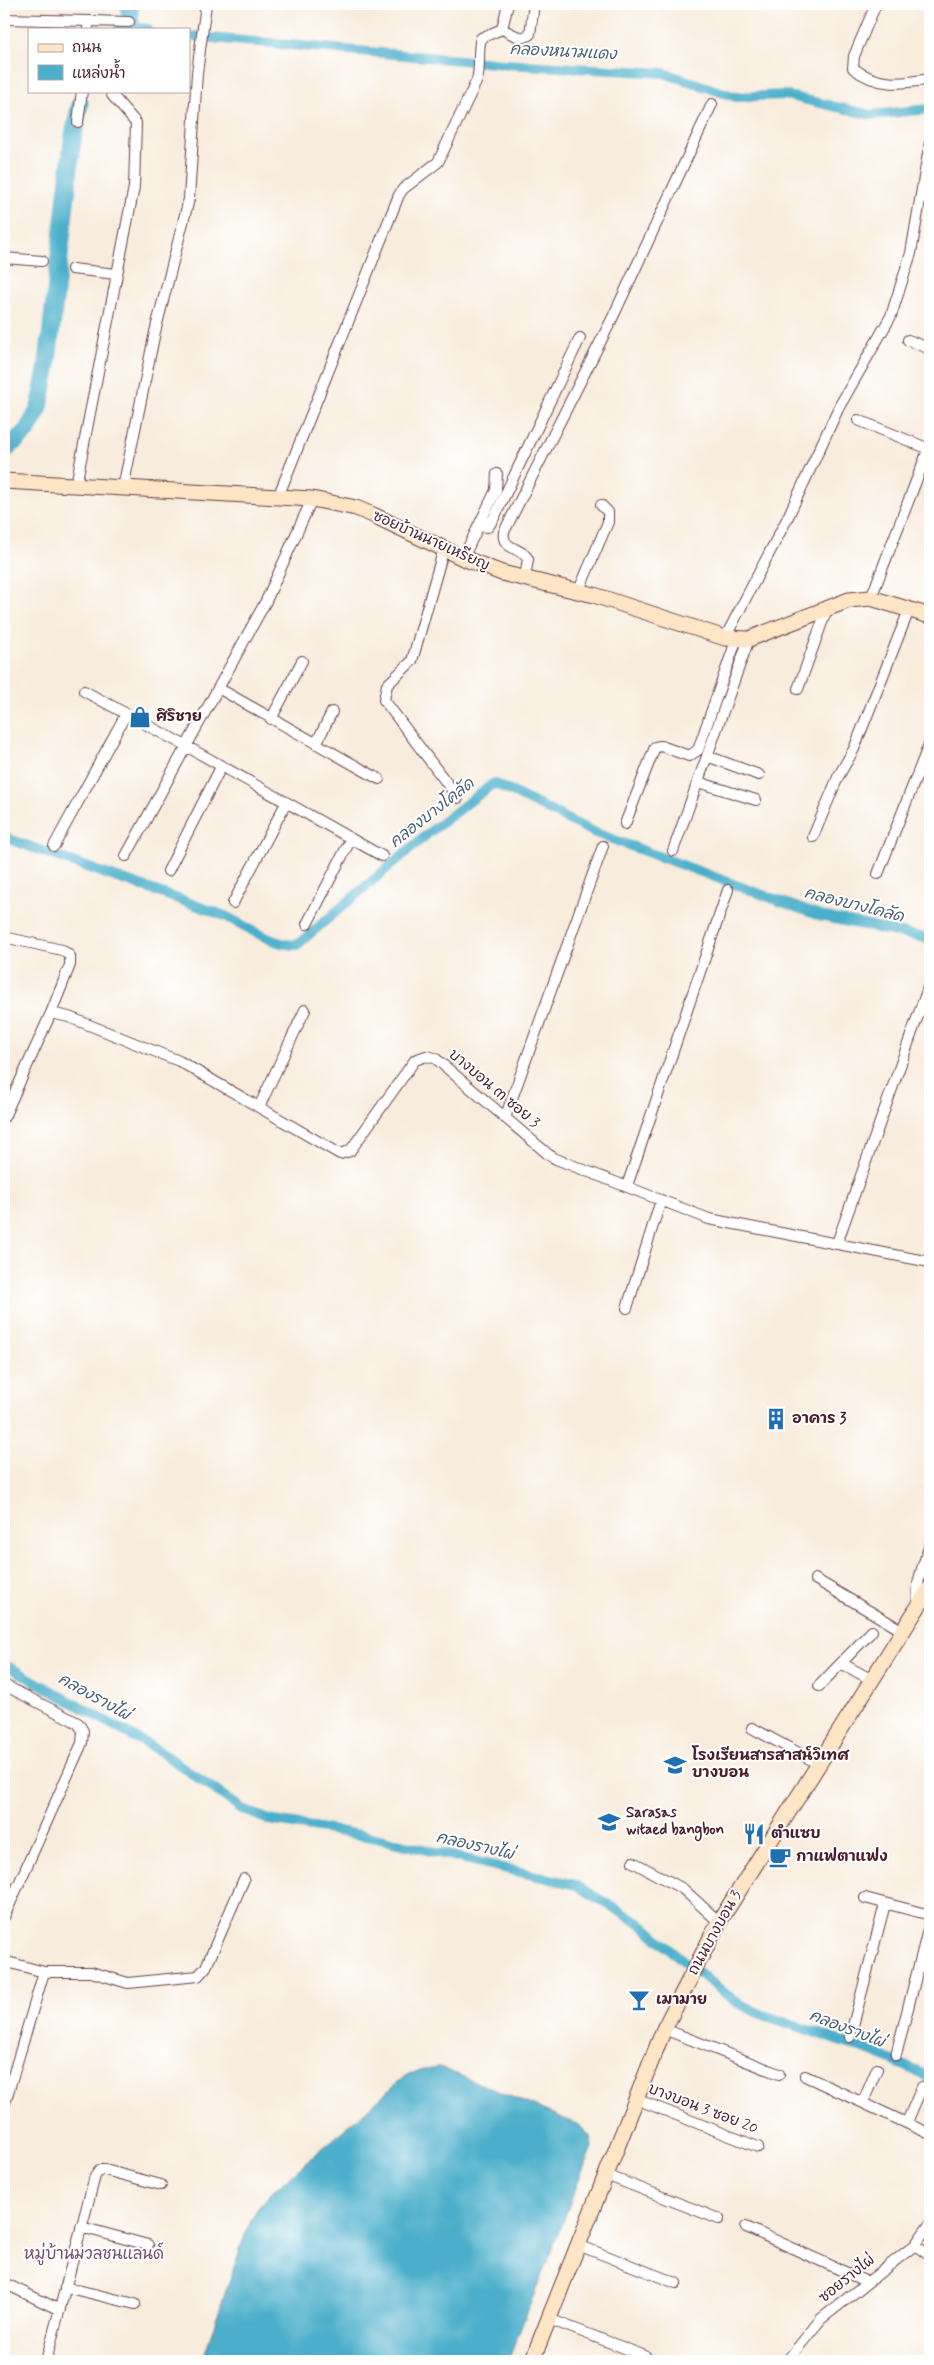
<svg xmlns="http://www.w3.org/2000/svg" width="934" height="2365" viewBox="0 0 934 2365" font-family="Mynerve,'Playpen Sans Thai',sans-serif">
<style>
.water{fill:#4cafcb;stroke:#4b677b}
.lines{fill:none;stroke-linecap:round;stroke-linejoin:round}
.canal{stroke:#4cafcb;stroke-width:10}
.river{stroke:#4cafcb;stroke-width:18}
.street-casing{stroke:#643e46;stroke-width:12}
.secondary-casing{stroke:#643e46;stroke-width:17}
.street{stroke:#fff;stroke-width:10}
.secondary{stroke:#fde5c5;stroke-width:15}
.labels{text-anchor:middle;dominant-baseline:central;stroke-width:4;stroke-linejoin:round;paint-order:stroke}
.street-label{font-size:15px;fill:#4a1f2b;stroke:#fff}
.poi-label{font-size:15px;font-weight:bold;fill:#4a1f2b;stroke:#fff;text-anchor:start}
.water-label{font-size:16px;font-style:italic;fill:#4b6073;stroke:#fff}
.neighbourhood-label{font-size:16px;fill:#744d6a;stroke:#fff}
</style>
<rect width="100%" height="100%" fill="#fff"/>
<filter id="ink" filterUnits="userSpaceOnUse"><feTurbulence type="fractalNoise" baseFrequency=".02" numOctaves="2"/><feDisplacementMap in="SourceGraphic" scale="10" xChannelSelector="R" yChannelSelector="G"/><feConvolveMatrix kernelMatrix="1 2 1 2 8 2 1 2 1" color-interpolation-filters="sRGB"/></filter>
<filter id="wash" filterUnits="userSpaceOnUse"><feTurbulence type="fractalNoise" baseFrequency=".0096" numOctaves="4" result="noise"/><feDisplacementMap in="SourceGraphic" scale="20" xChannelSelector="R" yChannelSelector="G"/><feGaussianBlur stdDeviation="1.12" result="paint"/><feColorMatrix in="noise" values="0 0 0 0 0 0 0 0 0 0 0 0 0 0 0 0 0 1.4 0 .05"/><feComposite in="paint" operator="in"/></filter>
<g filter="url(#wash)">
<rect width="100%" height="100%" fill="#f8ecdc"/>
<path class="water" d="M 440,2067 L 579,2125 L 590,2136 L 592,2147 L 508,2361 L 202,2361 L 245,2235 L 255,2212 L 269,2195 L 405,2076 L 423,2069 Z"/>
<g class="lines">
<path class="canal" d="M 119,25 L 148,29
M 189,36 L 505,64 L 664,73 L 736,97 L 785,95 L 871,115 L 930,109
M 4,837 C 75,864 148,888 220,914 C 246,924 268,945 297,945 L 431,831 L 494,783 L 593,832 L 820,916 L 930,939
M 4,1664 L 161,1752 L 242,1809 L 269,1820 L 367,1836 L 576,1885 L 644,1926 L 674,1953 L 736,2002 L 758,2013 L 875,2053 L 930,2077"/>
<path class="river" d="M 129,4 L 131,25
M 4,451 L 27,431 L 39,409 L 47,367 L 73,137 L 80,104"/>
</g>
</g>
<g filter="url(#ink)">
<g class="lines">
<g class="street-casing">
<path id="street" d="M 876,4 L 854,56 L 853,68 C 877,87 901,84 930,79
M 4,19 L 88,21 L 88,29
M 88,21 L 129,22
M 502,29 C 511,33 522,42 530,34 L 534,4
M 78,122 L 82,91
M 4,258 L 42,261
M 72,269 L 116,274
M 908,340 L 930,349
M 858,420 L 929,449
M 76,485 L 134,187 L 136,123 L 112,95
M 123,488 L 155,332 L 189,199 L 197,73 L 206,4
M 278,497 L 399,195 L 403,189 L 438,162 L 477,80 C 481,66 477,52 481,38 L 502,29 L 508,4
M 478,526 L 488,527 L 494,518 L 580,338
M 444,548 L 412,661 L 387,685 L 384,700 L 458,798
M 463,558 L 496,490 L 497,474
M 525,577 L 528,559 C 522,547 501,550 504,532 L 612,319 L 712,104
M 579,590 L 608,522 L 608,512 L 601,505
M 871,598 L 930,445
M 725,638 L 787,519 L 839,407 L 891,316 L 911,253 L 930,142
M 218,688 L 379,779
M 798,689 L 828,606
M 84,691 L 186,746 L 382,856
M 271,719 L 302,661
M 316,744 L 332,712
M 707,756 L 759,775
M 698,782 L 756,800
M 625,824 L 655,747 L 661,746 L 689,756 L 698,750 L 737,638
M 813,837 L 838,777 L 854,749 L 909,610
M 54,846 L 126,714
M 673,851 L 749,639
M 126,856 L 266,601 L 312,499
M 168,871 L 221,767
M 878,874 L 930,742
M 233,903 L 286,803
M 307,924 L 351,839
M 4,937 L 62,950 L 70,956 L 70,965 L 51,1013 L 69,1017 L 179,1061 L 340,1154 L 350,1151 L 415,1060 L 426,1056 L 435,1058 L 549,1155 L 556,1159 L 709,1219 L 930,1262
M 259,1107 L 305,1010
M 4,1117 L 51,1013
M 505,1118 L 603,846
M 627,1186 L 728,890
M 837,1243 L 930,982
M 627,1308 L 661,1200
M 815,1579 L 903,1631
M 919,1604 C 913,1586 925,1562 930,1544
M 841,1663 L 872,1680
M 4,1685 L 78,1723 L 83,1731 L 82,1743 L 4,1917
M 819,1686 L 872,1631
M 752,1728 L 819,1764
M 633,1862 L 683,1889 L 719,1922
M 865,1898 L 930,1915
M 4,1961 L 44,1972 L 4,2106
M 44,1972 L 91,1972 L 128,1983 L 198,1976 L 206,1967 L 244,1879
M 664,2029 L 779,2074
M 850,2037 L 885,1904
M 896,2055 L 930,1922
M 805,2076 L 930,2134
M 636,2099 L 758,2147
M 863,2102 L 877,2069
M 907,2122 L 922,2087
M 606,2175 L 719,2219
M 81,2227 L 148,2245
M 746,2227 L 867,2282
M 578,2245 L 676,2283
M 915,2245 L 930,2256
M 4,2283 L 60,2310
M 65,2287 L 135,2304
M 549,2319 L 645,2356 L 650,2361
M 46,2361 L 95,2176 L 99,2170 L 105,2170 L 161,2185
M 787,2361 L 821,2319 L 915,2245 L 930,2224"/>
</g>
<g class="secondary-casing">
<path id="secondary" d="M 4,481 L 312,499 L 356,508 L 373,515 L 463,558 L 502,573 L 594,595 L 725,638 L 749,639 L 849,600 L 871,598 L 930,616
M 532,2361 L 664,2029 L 719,1922 L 930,1588"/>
</g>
<use href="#street" class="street"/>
<use href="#secondary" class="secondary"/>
</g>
</g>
<defs>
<g id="shop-bare" transform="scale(1.725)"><path d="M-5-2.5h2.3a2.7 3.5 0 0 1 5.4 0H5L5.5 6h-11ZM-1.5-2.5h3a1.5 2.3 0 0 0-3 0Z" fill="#1f6fb2" stroke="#fff" stroke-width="2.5" paint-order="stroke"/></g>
<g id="building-bare" transform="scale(1.725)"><path d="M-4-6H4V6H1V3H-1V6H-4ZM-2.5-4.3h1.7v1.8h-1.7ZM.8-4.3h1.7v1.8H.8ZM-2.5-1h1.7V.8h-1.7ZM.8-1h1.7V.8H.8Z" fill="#1f6fb2" stroke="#fff" stroke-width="2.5" paint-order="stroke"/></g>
<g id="school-bare" transform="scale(1.725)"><path d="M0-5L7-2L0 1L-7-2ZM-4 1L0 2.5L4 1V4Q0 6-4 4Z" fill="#1f6fb2" stroke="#fff" stroke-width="2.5" paint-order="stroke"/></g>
<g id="restaurant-bare" transform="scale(1.725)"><path d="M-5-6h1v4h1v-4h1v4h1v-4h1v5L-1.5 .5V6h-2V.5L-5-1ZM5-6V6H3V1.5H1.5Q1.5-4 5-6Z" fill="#1f6fb2" stroke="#fff" stroke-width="2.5" paint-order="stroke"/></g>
<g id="cafe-bare" transform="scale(1.725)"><path d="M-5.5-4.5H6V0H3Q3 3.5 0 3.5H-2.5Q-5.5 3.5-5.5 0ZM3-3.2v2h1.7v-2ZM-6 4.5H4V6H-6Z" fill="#1f6fb2" stroke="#fff" stroke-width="2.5" paint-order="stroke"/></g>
<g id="bar-bare" transform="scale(1.725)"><path d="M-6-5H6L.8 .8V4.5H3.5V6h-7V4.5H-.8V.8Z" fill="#1f6fb2" stroke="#fff" stroke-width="2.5" paint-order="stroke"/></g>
</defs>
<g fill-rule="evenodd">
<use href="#shop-bare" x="140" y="717"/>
<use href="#building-bare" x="776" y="1419"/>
<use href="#school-bare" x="675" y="1765"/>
<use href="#school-bare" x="609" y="1822"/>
<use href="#restaurant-bare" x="754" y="1834"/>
<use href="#cafe-bare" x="780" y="1857"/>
<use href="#bar-bare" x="639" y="2000"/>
</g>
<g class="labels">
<g class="street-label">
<text transform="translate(431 541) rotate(24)">ซอยบ้านนายเหรียญ</text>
<text transform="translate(494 1089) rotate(40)">บางบอน ๓ ซอย 3</text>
<text transform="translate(715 1933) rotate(-61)">ถนนบางบอน 3</text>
<text transform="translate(703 2109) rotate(21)">บางบอน 3 ซอย 20</text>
<text transform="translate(847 2279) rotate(-39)">ซอยรางไผ่</text>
</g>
<g class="poi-label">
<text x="156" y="717">ศิริชาย</text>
<text x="792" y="1419">อาคาร 3</text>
<text x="692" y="1756">โรงเรียนสารสาสน์วิเทศ<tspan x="692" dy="17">บางบอน</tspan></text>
<text x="626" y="1813">Sarasas<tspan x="626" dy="17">witaed bangbon</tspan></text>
<text x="771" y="1834">ตำแซบ</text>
<text x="796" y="1857">กาแฟตาแฟง</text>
<text x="656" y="2000">เมามาย</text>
</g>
<g class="water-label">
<text transform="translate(563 52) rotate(3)">คลองหนามแดง</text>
<text transform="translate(432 813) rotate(-38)">คลองบางโคลัด</text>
<text transform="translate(854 905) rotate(14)">คลองบางโคลัด</text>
<text transform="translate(94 1697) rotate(29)">คลองรางไผ่</text>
<text transform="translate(475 1846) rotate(13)">คลองรางไผ่</text>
<text transform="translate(847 2029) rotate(21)">คลองรางไผ่</text>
</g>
<g class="neighbourhood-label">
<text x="94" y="2254">หมู่บ้านมวลชนแลนด์</text>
</g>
</g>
<rect width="934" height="2365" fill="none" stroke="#fff" stroke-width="20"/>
<rect x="28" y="28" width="162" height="65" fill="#ffffff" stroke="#b7a5aa"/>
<rect x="38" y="44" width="25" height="8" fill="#fde5c5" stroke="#b7a5aa"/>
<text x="72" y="52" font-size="15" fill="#4a1f2b">ถนน</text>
<rect x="38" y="65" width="25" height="15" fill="#4cafcb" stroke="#b7a5aa"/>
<text x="72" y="78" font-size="15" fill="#4a1f2b">แหล่งน้ำ</text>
</svg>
